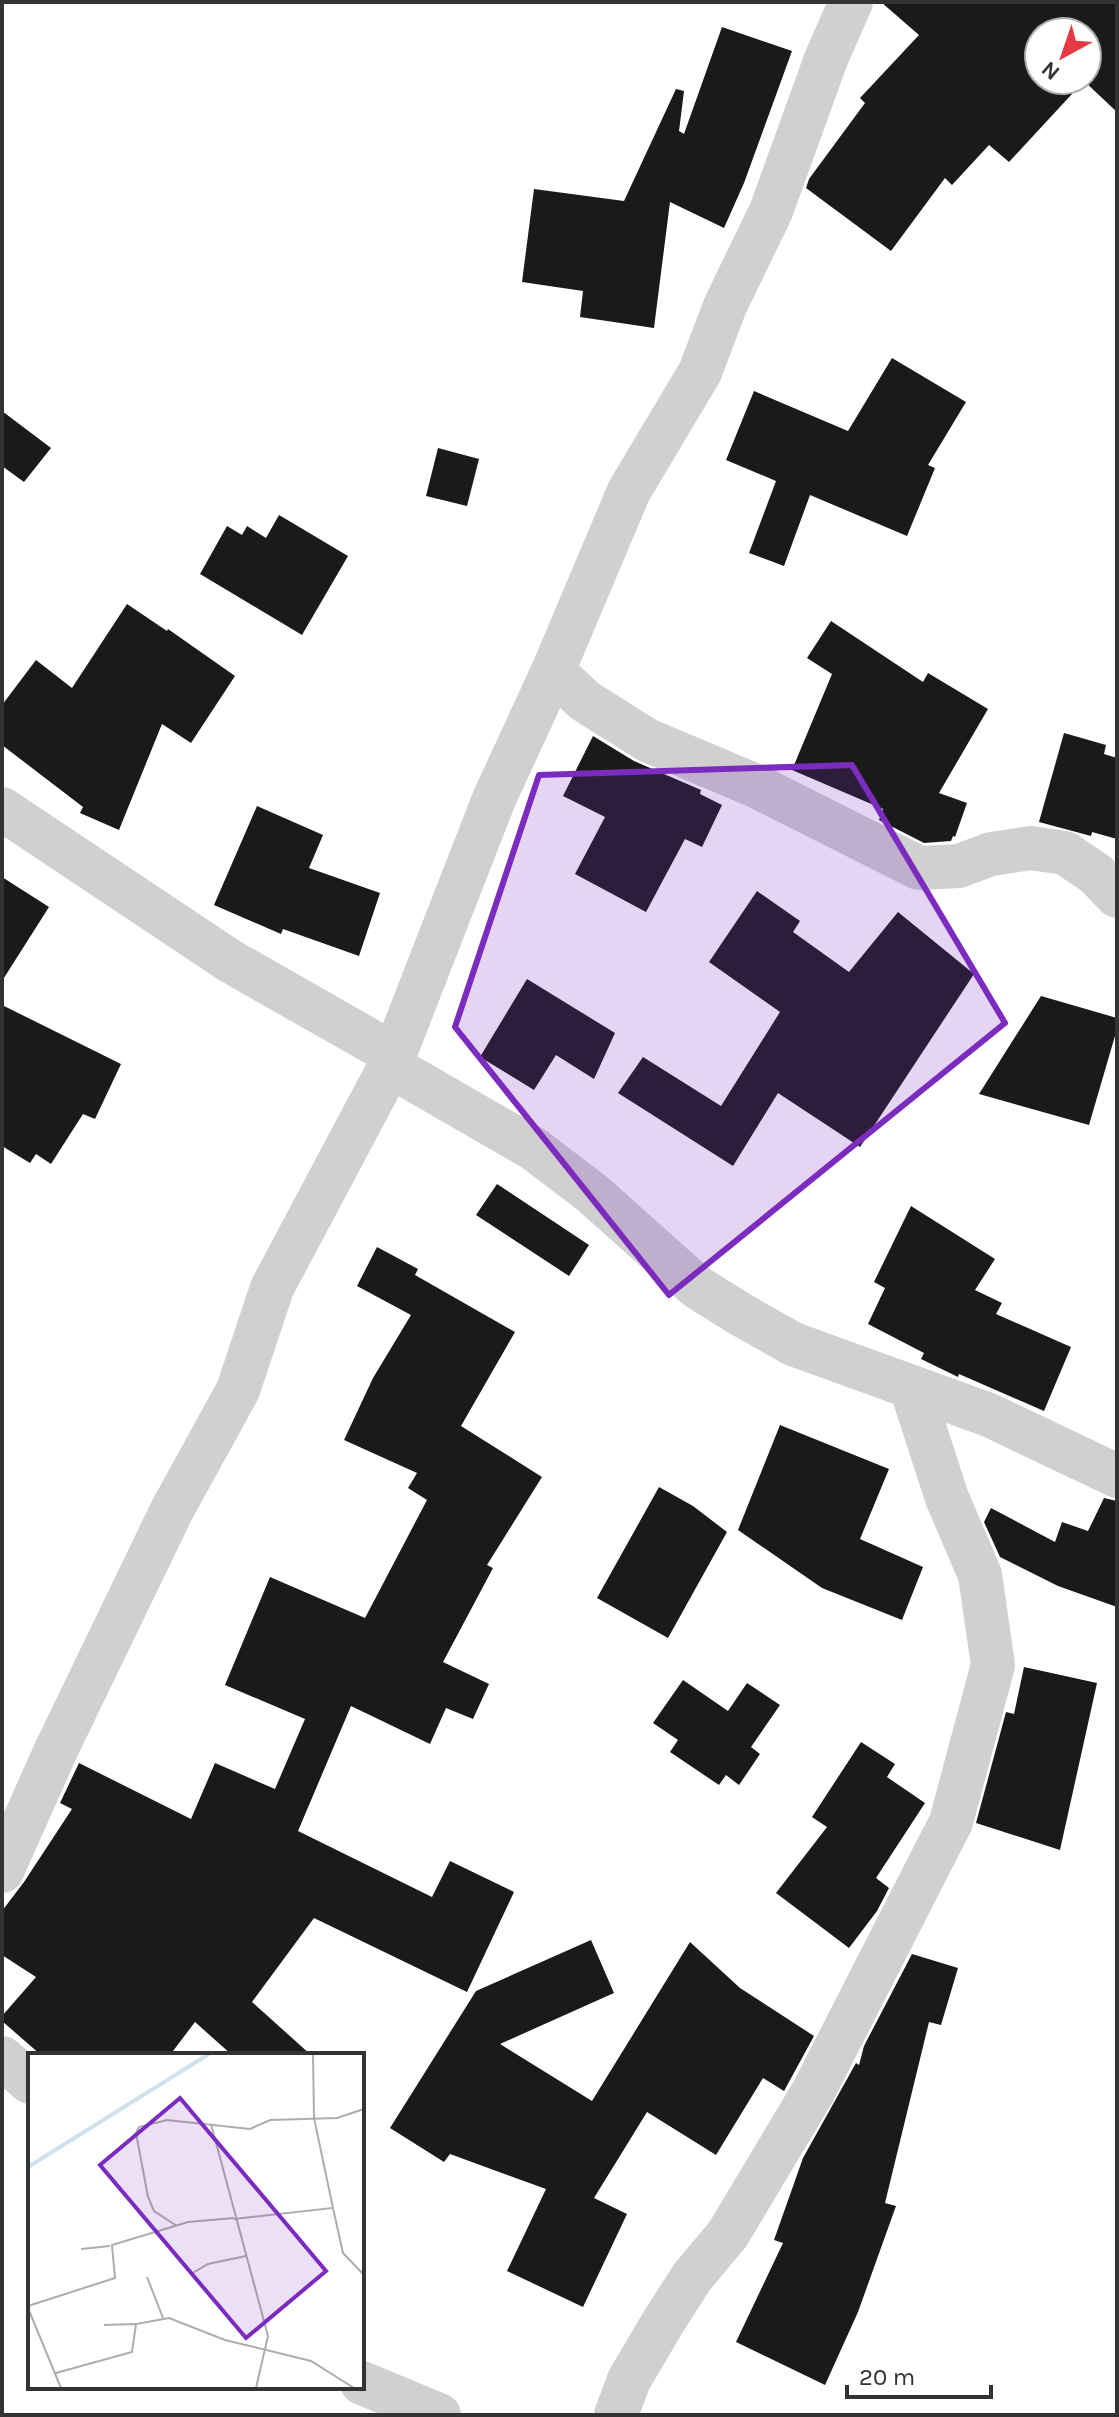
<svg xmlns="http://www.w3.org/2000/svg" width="1119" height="2417" viewBox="0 0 1119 2417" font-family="Karla,sans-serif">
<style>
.building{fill:#1a1a1a;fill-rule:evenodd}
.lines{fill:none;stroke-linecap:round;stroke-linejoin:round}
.street{stroke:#d0d0d0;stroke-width:44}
.marked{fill:#7b2cbf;fill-opacity:0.2;stroke:#7b2cbf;stroke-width:6;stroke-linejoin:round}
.inset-river{fill:none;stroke:#cfe2ee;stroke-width:4}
.inset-road{fill:none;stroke:#adadad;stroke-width:2}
.view{fill:#7b2cbf;fill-opacity:0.15;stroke:#7b2cbf;stroke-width:4}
.inset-edge{fill:none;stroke:#333;stroke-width:4}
</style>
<rect width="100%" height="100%" fill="#fff"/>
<path class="building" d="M 881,2 L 1117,2 L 1117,112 L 1084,81 L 1009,162 L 989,145 L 952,185 L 945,178 L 891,251 L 806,188 L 809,179 L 865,103 L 860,98 L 919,35 ZM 1039,32 L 1087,32 L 1087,80 L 1039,80 Z
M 722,27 L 792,51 L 744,183 L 724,228 L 670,202 L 654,328 L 580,317 L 583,291 L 522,282 L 534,189 L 624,201 L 676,89 L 684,91 L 679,131 L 684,134 Z
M 892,358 L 966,402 L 928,465 L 935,468 L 907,536 L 810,495 L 784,566 L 749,553 L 776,481 L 726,460 L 754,391 L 848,431 Z
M 2,411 L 51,448 L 24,482 L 2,466 Z
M 438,448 L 479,459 L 467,506 L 426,496 Z
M 279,515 L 348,556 L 302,635 L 200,574 L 227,526 L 242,535 L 247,526 L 266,538 Z
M 127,604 L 167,631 L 168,629 L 235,676 L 191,743 L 162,724 L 119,830 L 80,813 L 83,807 L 2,745 L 2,705 L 36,660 L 72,688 Z
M 831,621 L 923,682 L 928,673 L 988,709 L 939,793 L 967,803 L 955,837 L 953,836 L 951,841 L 924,843 L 879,820 L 883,809 L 792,770 L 832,674 L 807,658 Z
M 1064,733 L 1106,745 L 1104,754 L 1117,758 L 1117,839 L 1092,832 L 1091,836 L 1039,822 Z
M 593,736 L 634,761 L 701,790 L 700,794 L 722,805 L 702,847 L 685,839 L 646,912 L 575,874 L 605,817 L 563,796 Z
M 257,806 L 323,835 L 309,868 L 380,893 L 359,956 L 283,929 L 281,934 L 214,905 Z
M 2,877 L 49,907 L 2,981 Z
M 757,891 L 800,921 L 793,932 L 849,972 L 898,912 L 974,974 L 860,1147 L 778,1093 L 733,1166 L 618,1093 L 643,1057 L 721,1106 L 780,1012 L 709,962 Z
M 527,979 L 615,1033 L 594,1079 L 556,1055 L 534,1090 L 480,1057 Z
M 1041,996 L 1117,1018 L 1117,1029 L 1089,1125 L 979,1094 Z
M 2,1005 L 121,1064 L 95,1119 L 83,1114 L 51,1164 L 36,1154 L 30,1163 L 2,1146 Z
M 497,1184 L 589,1245 L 569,1276 L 476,1215 Z
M 911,1206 L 995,1259 L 975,1290 L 1002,1303 L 996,1314 L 1071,1347 L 1044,1411 L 959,1374 L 958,1377 L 921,1359 L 924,1353 L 868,1324 L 885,1288 L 874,1282 Z
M 377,1247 L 418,1269 L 415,1275 L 515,1332 L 461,1426 L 542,1477 L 487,1565 L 493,1568 L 443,1662 L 489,1684 L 473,1719 L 446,1708 L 430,1744 L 351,1706 L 298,1831 L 432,1897 L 450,1861 L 514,1892 L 467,1992 L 314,1918 L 252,2002 L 311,2055 L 232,2055 L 195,2022 L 170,2055 L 41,2055 L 2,2021 L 2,2016 L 36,1977 L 2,1955 L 2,1911 L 24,1882 L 72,1809 L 60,1803 L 79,1763 L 191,1819 L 215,1763 L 275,1789 L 305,1719 L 225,1685 L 270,1577 L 365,1618 L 427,1500 L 408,1488 L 417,1473 L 344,1440 L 373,1378 L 411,1315 L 357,1286 Z
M 780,1425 L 889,1469 L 860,1539 L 923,1567 L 902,1620 L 822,1588 L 738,1530 Z
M 659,1487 L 693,1506 L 727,1532 L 668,1638 L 597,1598 Z
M 1104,1498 L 1117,1501 L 1117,1607 L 1058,1586 L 1000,1557 L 984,1522 L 991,1508 L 1055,1542 L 1062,1522 L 1088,1531 Z
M 1024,1667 L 1097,1683 L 1060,1850 L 976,1823 L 1006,1712 L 1014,1714 Z
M 683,1680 L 728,1711 L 747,1683 L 780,1705 L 751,1747 L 760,1754 L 739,1785 L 726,1775 L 719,1785 L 670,1752 L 678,1740 L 653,1723 Z
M 861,1742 L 895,1764 L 887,1777 L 925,1803 L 876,1878 L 889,1888 L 877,1911 L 849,1948 L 776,1893 L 827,1827 L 812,1817 Z
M 591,1940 L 614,1993 L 500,2044 L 592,2101 L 690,1942 L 740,1988 L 814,2036 L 784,2091 L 763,2078 L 716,2155 L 647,2112 L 594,2198 L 627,2214 L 583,2307 L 507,2271 L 546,2189 L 450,2154 L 444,2162 L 390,2128 L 476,1991 Z
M 912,1954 L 958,1968 L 941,2025 L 929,2022 L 885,2203 L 896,2206 L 858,2312 L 825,2385 L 736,2342 L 783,2243 L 774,2240 L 803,2158 L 856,2063 L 859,2065 L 864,2046 Z"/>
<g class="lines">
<path class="street" d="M 553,671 L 585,701 L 647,740 L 756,786 L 919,868 L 959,866 L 991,854 L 1031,848 L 1065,853 L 1096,874 L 1117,896
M 2,809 L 230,961 L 395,1055
M 390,1066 L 534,1149 L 593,1194 L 697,1287 L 740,1314 L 793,1344 L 989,1415 L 1117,1476
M 2,1871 L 56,1750 L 172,1510 L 238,1390 L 272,1288 L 390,1066 L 494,799 L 553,671 L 629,491 L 700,372 L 725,306 L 771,211 L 826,59 L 851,2
M 2,2058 L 30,2082
M 362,2383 L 439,2415
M 616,2415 L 629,2380 L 662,2324 L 692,2277 L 728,2234 L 813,2092 L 951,1822 L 993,1665 L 980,1575 L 947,1498 L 911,1387"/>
</g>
<path class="marked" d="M 852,765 L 1005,1023 L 669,1295 L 455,1027 L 539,775 Z"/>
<g transform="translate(28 2053)">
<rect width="336" height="336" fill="#fff"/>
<path class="inset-river" d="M 0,114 L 181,1"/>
<path class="inset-road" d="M 183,71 L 240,283 L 228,335M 305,155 L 315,200 L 336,222M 206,166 L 305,155 L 286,65 L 285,1M 149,173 L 126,158 L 120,144 L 108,80 L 111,74 L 139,67 L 222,76 L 242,67 L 309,65 L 336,56M 53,196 L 82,193M 163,221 L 180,211 L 218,203M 119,224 L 135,265M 0,253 L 87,225 L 84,192 L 160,169 L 206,165M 0,255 L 33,335M 76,272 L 108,271M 28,320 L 104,299 L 108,271 L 141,265 L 197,287 L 283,308 L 326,335"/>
<path class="view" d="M 152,45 L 298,218 L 218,285 L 72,112 Z"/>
<rect width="336" height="336" class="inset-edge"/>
</g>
<rect width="1119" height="2417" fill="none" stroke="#333333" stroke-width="8"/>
<g transform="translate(1063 56) rotate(220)"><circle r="38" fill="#ffffff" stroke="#adadad" stroke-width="2"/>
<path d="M0-6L14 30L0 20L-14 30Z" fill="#e63946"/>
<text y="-12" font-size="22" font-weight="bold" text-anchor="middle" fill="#333333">N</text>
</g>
<path d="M847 2385v12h144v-12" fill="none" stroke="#333333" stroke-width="4"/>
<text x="859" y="2385" font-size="24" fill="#333333" stroke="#ffffff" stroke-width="6" paint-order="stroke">20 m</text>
</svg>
